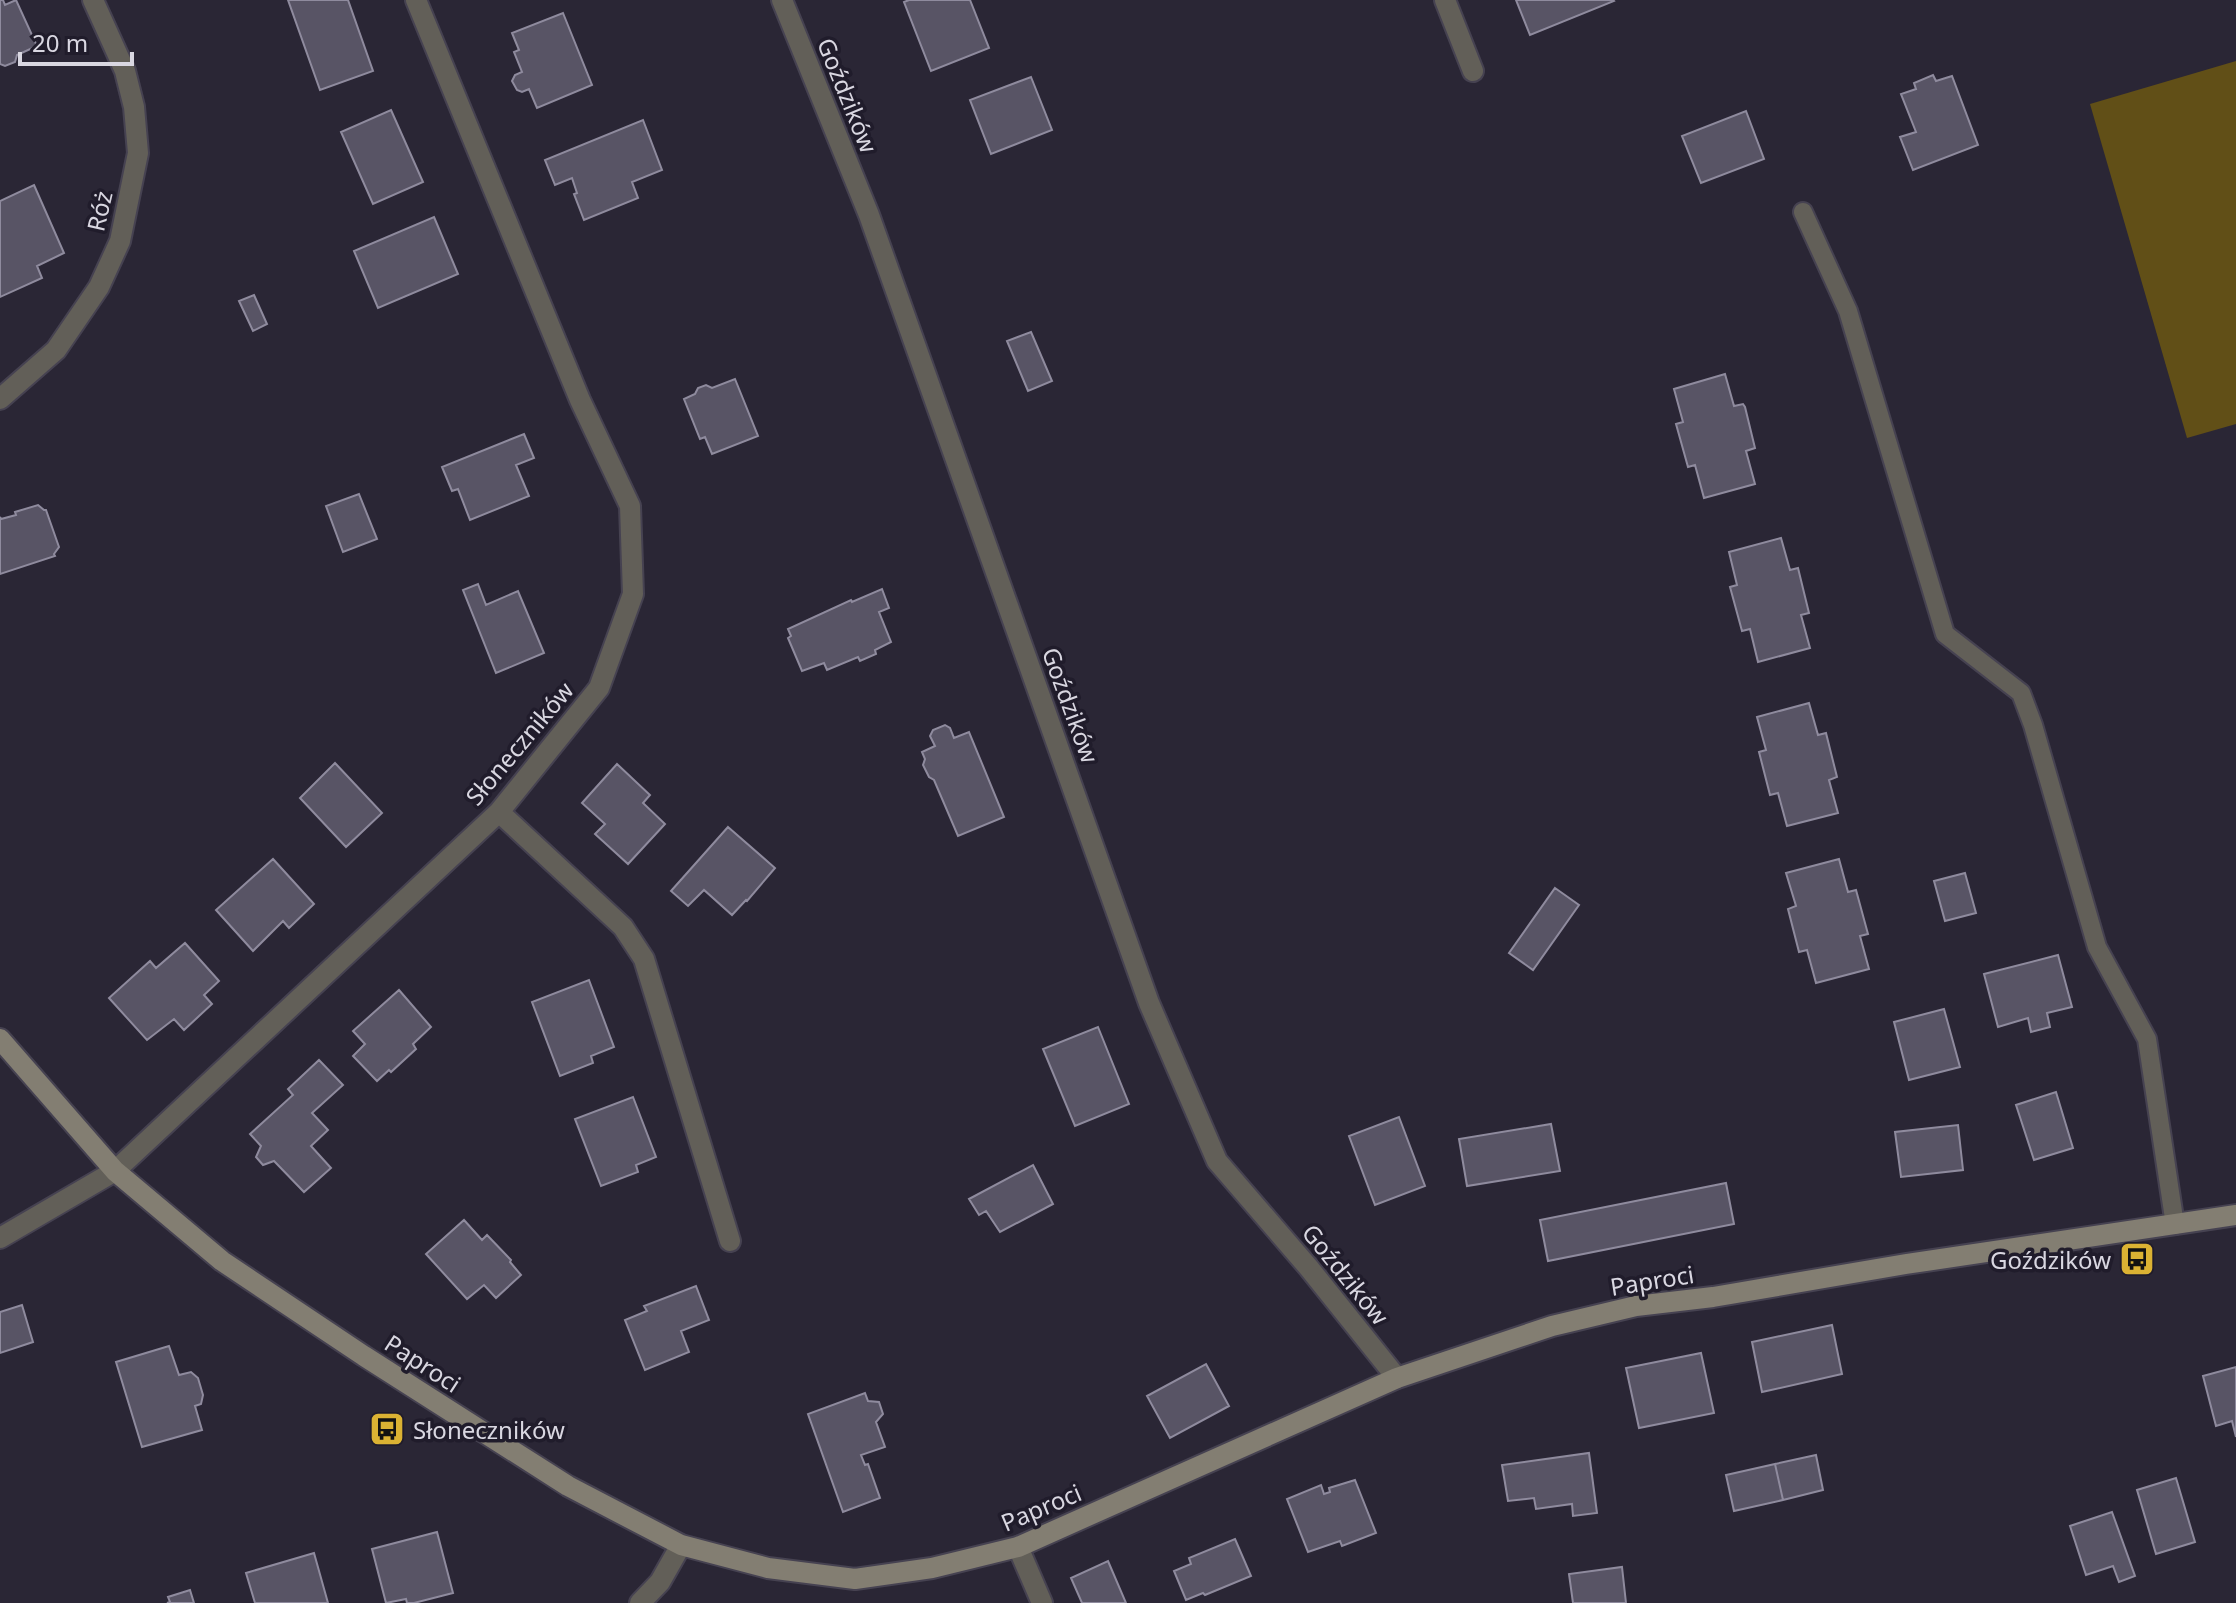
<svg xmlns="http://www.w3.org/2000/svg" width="2236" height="1603" viewBox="0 0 2236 1603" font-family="'Noto Sans',sans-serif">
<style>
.green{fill:#614f17}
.building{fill:#585465;stroke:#8f8b9e;stroke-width:2}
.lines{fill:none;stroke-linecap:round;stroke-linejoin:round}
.lane-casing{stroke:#464251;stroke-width:22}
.street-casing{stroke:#464251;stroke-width:24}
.secondary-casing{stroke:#464251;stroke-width:24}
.lane{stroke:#625f58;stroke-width:18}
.street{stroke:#625f58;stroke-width:20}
.secondary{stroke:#837e72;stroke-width:20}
.labels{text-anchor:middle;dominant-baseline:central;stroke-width:7;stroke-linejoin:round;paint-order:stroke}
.street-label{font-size:24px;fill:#d9d7e1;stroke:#201c2b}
.poi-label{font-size:24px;fill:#d9d7e1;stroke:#201c2b;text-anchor:end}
</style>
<rect width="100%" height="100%" fill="#2a2635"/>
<path class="green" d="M 2236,61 L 2236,424 L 2187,438 L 2090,104 Z"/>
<path class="building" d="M 0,0 L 3,0 L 5,5 L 16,0 L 37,46 L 17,55 L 15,62 L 5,66 L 0,64 Z
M 288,0 L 348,0 L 373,71 L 320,90 Z
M 909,0 L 970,0 L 989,48 L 931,71 L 904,2 Z
M 1516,0 L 1613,0 L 1614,1 L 1530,35 Z
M 563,13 L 592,85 L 537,108 L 529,89 L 522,92 L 517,90 L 512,81 L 515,75 L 522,72 L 514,52 L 519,50 L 512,33 Z
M 1933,75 L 1936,81 L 1952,76 L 1978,145 L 1913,170 L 1900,137 L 1916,132 L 1901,94 L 1916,89 L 1914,83 Z
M 1031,77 L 1052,130 L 991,154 L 970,100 Z
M 391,110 L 423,182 L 373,204 L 341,132 Z
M 1746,111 L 1764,159 L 1701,183 L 1682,136 Z
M 643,120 L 662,170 L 632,182 L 638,198 L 584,220 L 574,194 L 577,193 L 572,178 L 555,185 L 545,160 Z
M 34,185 L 64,253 L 37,266 L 42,278 L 0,297 L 0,201 Z
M 434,217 L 458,274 L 378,308 L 354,251 Z
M 254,295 L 267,324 L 253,331 L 239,301 Z
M 1031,332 L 1052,381 L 1028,391 L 1007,341 Z
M 1725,374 L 1734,406 L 1743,404 L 1745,407 L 1755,448 L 1746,451 L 1755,484 L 1704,498 L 1695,465 L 1688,467 L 1676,424 L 1683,422 L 1674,389 Z
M 735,379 L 758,436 L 712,454 L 705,437 L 700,439 L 684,399 L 695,394 L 698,388 L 706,385 L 712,388 Z
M 524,434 L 534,458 L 516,465 L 529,496 L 470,520 L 458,489 L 452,491 L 442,467 Z
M 359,494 L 377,539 L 343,552 L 326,506 Z
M 38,505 L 44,510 L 46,510 L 59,547 L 54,554 L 55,556 L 0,574 L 0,517 L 1,519 L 16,515 L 15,512 Z
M 1781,538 L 1790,570 L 1798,568 L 1809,613 L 1801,615 L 1810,648 L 1758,662 L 1750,629 L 1742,631 L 1730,587 L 1737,585 L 1729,552 Z
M 478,584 L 486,605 L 518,591 L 544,653 L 496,673 L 463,590 Z
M 882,589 L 889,608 L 879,612 L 891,642 L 875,650 L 876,654 L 860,661 L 858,657 L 827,670 L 824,663 L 802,671 L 788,638 L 791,636 L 788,629 L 851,600 L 852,602 Z
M 1809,703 L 1818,735 L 1826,733 L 1837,777 L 1829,780 L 1838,813 L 1787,826 L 1778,793 L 1770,795 L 1759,752 L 1766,750 L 1757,717 Z
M 945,725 L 950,728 L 954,738 L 969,732 L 1004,817 L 958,836 L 934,780 L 929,777 L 923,765 L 925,759 L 922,752 L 935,746 L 930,736 L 933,730 Z
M 335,763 L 382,813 L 346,847 L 300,798 Z
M 617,764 L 650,795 L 643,803 L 665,824 L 628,864 L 595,834 L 605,824 L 582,803 Z
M 728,827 L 775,868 L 747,901 L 746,900 L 732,915 L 704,890 L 688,906 L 671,891 Z
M 273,859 L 314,904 L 289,928 L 283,921 L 253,951 L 216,910 Z
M 1839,859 L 1848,892 L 1856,890 L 1868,934 L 1860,936 L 1869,969 L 1816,983 L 1807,950 L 1799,952 L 1788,909 L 1796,906 L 1786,873 Z
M 1965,873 L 1976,913 L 1945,921 L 1934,881 Z
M 1555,888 L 1579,905 L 1533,970 L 1509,953 Z
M 185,943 L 219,981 L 204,995 L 212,1004 L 184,1030 L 174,1019 L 147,1040 L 109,998 L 150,961 L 156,968 Z
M 2058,955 L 2072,1007 L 2047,1013 L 2050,1027 L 2031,1032 L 2028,1018 L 1998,1027 L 1984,974 Z
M 589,980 L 614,1047 L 591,1056 L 593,1063 L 560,1076 L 532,1002 Z
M 399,990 L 431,1027 L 413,1044 L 416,1049 L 391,1072 L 389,1070 L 377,1081 L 353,1056 L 365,1044 L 353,1031 Z
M 1944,1009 L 1960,1067 L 1909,1080 L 1894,1022 Z
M 1098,1027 L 1129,1104 L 1075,1126 L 1043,1049 Z
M 319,1060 L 343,1085 L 312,1113 L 328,1130 L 311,1146 L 331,1168 L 304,1192 L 274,1161 L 263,1165 L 256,1157 L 261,1146 L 250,1134 L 293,1095 L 288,1089 Z
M 2056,1092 L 2073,1148 L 2034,1160 L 2016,1105 Z
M 633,1097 L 656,1157 L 636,1165 L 638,1172 L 601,1186 L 575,1119 Z
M 1399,1117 L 1425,1186 L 1375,1205 L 1349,1136 Z
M 1551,1124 L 1560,1171 L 1467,1186 L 1459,1139 Z
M 1958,1125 L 1963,1170 L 1901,1177 L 1895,1132 Z
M 1033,1165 L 1053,1204 L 1000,1232 L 986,1211 L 979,1215 L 969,1199 Z
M 1726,1183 L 1734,1224 L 1548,1261 L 1540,1220 Z
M 464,1220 L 482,1240 L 487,1235 L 511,1260 L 510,1262 L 521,1275 L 496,1298 L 484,1285 L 467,1299 L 426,1254 Z
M 696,1286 L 709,1320 L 681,1331 L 689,1352 L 645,1370 L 625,1320 L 647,1311 L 644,1306 Z
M 22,1305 L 33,1342 L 0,1353 L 0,1312 Z
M 1832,1325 L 1842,1374 L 1762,1392 L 1752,1342 Z
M 169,1346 L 179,1375 L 191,1372 L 198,1378 L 203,1395 L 201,1404 L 195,1406 L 202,1430 L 142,1447 L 116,1362 Z
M 1701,1353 L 1714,1413 L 1639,1428 L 1626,1368 Z
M 1206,1364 L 1229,1406 L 1170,1438 L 1147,1396 Z
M 2236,1367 L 2236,1437 L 2232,1421 L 2216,1426 L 2203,1376 Z
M 865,1393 L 868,1401 L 879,1402 L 883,1414 L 876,1422 L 885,1447 L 861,1455 L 865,1465 L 868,1464 L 880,1498 L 843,1512 L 808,1414 Z
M 1589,1453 L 1597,1513 L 1573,1516 L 1572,1504 L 1536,1509 L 1534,1498 L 1508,1501 L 1502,1465 Z
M 1816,1455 L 1823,1490 L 1783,1500 L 1775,1464 Z
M 1775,1464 L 1783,1500 L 1734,1511 L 1726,1475 Z
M 2176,1478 L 2195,1542 L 2156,1554 L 2137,1490 Z
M 1355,1480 L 1376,1533 L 1342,1546 L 1340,1541 L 1308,1552 L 1287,1499 L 1321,1485 L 1324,1494 L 1330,1492 L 1329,1488 Z
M 2112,1512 L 2135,1576 L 2119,1582 L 2113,1566 L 2086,1575 L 2070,1526 Z
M 437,1532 L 453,1593 L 414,1603 L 407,1603 L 406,1599 L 386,1603 L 372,1549 Z
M 1235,1539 L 1251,1576 L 1205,1595 L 1203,1593 L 1186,1600 L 1174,1571 L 1191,1564 L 1189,1558 Z
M 314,1553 L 328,1603 L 255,1603 L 246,1573 Z
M 1108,1561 L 1126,1603 L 1082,1603 L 1071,1578 Z
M 1622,1567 L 1626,1603 L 1573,1603 L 1569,1574 Z
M 190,1590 L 194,1603 L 167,1603 L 170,1602 L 168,1597 Z"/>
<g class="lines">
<g class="lane-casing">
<path id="lane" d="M 1803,212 L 1848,311 L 1945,634 L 2021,693 L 2033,725 L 2097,947 L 2147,1039 L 2175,1225"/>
</g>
<g class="street-casing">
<path id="street" d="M 782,0 L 869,215 L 1149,1003 L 1217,1161 L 1309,1268 L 1397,1378
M 1445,0 L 1473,71
M 0,399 L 56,350 L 99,287 L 120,241 L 138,153 L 134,107 L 125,71 L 93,0
M 499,812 L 623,927 L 644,959 L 730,1241
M 0,1238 L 115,1171 L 499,812 L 599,688 L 633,594 L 630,506 L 580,400 L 416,0
M 1018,1547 L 1042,1603
M 640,1603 L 660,1582 L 681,1545"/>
</g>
<g class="secondary-casing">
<path id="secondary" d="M 0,1039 L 115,1171 L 222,1261 L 364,1356 L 568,1486 L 681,1545 L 768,1568 L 855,1579 L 932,1568 L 1018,1547 L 1397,1378 L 1552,1326 L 1636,1306 L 1713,1297 L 1906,1264 L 2236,1215"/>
</g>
<use href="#lane" class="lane"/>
<use href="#street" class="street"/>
<use href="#secondary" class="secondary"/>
</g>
<defs>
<g id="bus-square" transform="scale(1.8)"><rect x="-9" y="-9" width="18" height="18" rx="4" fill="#dbb233" stroke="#201c2b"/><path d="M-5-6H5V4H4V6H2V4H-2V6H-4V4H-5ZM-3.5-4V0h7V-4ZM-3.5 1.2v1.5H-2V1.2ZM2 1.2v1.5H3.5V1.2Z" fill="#111"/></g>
</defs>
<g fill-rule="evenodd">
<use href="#bus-square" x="2137" y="1259"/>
<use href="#bus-square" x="387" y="1429"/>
</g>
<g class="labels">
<g class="street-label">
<text transform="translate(848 95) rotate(68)">Goździków</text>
<text transform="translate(99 211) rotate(-77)">Róż</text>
<text transform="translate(1071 705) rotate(70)">Goździków</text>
<text transform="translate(519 743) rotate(-50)">Słoneczników</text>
<text transform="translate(1346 1274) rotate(51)">Goździków</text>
<text transform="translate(1652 1280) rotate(-9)">Paproci</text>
<text transform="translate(423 1363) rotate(33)">Paproci</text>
<text transform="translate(1041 1507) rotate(-23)">Paproci</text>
</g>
<g class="poi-label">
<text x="2111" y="1259">Goździków</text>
<text x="413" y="1429" text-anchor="start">Słoneczników</text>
</g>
</g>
<path d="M20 52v12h112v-12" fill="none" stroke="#d9d7e1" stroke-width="4"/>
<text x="32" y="52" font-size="24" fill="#d9d7e1" stroke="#201c2b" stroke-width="6" paint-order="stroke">20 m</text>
</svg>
